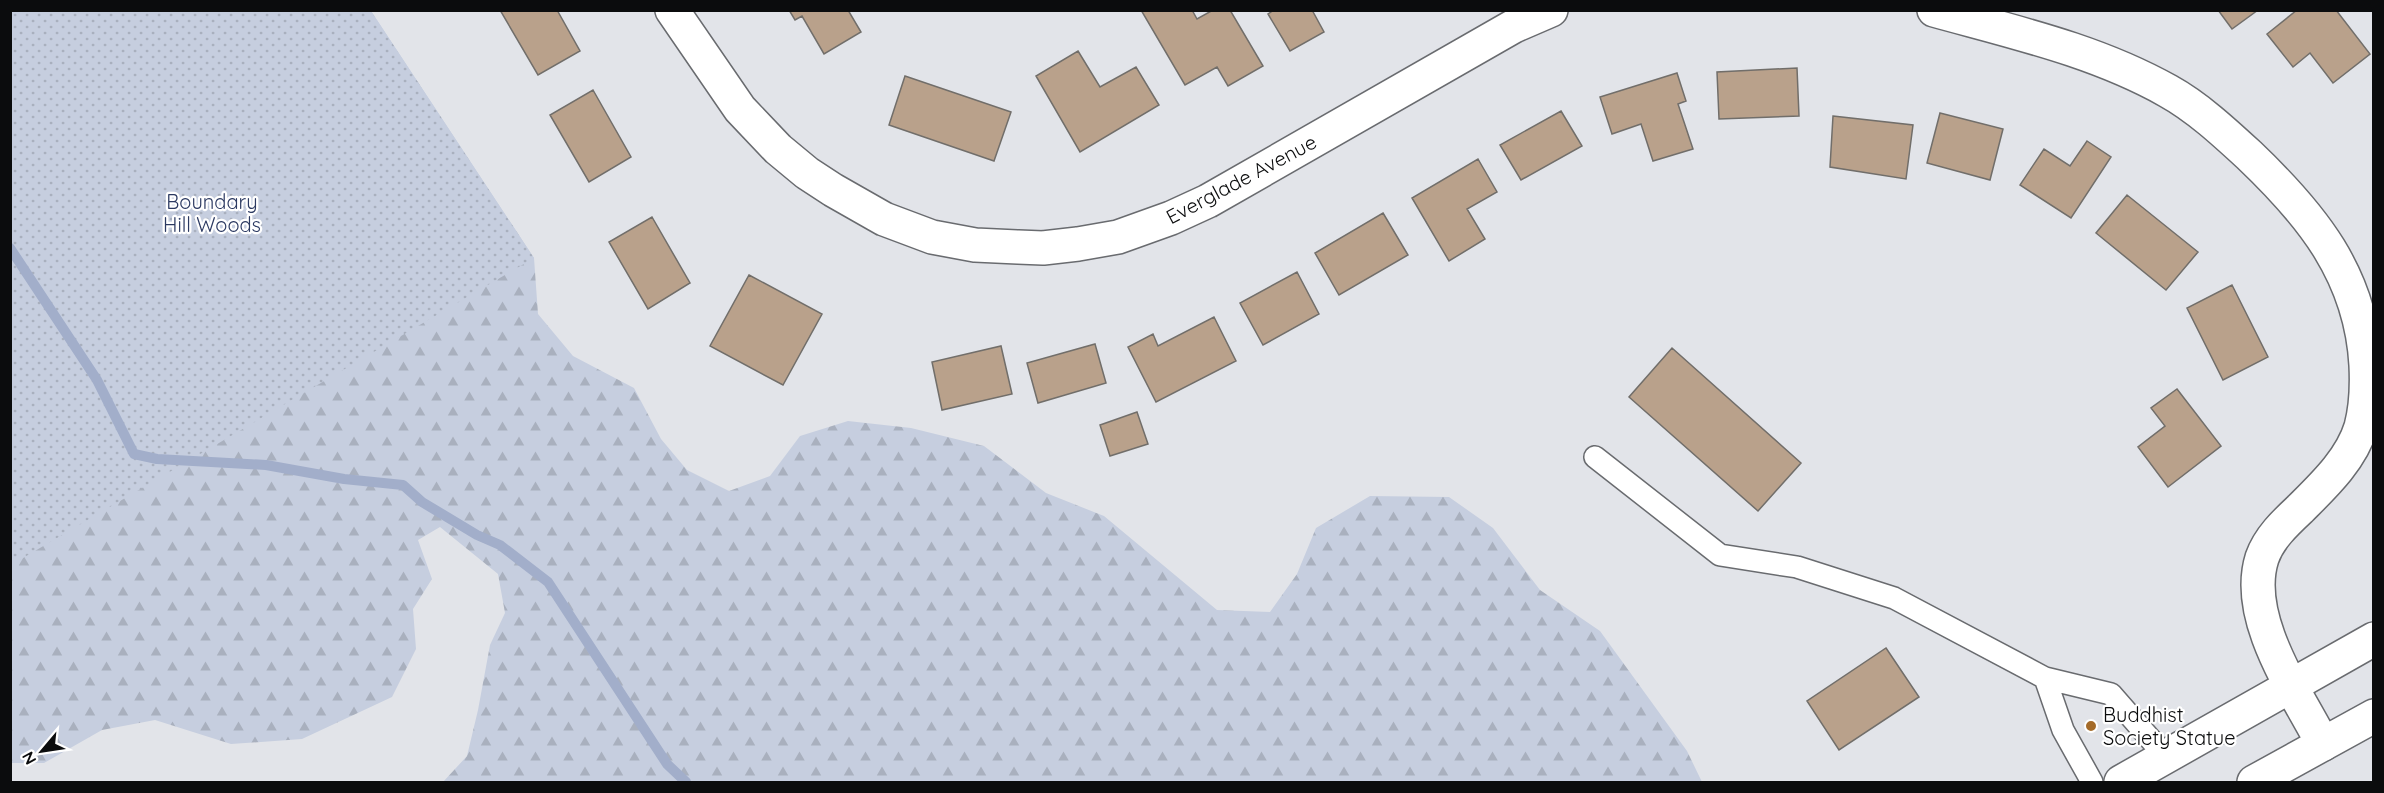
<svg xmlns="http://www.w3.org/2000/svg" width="2384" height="793" viewBox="0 0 2384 793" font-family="Quicksand,sans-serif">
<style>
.forest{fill:url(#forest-firs)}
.park{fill:url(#park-dots)}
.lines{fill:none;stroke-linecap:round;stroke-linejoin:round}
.stream{stroke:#a2aeca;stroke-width:10}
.building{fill:#b9a18b;stroke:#716e6a;stroke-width:1.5}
.lane-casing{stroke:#696b6f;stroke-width:24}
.street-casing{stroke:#696b6f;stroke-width:36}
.primary-casing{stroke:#696b6f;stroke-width:36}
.lane{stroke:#fff;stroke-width:21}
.street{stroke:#fff;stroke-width:33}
.primary{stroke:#fff;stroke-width:33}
.poi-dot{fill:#a46b29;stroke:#fff;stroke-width:2}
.labels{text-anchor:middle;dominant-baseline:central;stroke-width:4.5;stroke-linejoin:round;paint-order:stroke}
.street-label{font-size:20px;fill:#0b0c0d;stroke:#fff}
.park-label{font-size:20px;fill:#2b3961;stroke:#fff}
.poi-label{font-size:20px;fill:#0b0c0d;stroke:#fff;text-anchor:start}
</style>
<defs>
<pattern id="forest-firs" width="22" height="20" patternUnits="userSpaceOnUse" patternTransform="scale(1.5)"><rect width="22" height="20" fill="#c6cedf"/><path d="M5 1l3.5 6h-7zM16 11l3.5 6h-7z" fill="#a9b0be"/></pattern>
<pattern id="park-dots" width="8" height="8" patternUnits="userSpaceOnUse" patternTransform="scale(1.5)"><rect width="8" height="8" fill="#c6cedf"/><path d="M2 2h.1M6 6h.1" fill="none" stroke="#a9b0be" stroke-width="1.8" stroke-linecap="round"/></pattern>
</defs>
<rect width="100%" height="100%" fill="#e2e4e9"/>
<path class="forest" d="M 10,11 L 371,11 L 534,258 L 538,314 L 573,356 L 634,388 L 661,439 L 687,470 L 729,491 L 770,476 L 800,436 L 848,421 L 911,428 L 984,446 L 1046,493 L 1104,516 L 1217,610 L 1270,612 L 1297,574 L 1316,528 L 1370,496 L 1449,497 L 1493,528 L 1540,590 L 1600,631 L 1687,751 L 1702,782 L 443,782 L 467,756 L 478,710 L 490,645 L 505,613 L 498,574 L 440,527 L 418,540 L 432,579 L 413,609 L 416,649 L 392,697 L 302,739 L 231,744 L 155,720 L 102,730 L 44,763 L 11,763 Z"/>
<path class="park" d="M 10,11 L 371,11 L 534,258 L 11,565 Z"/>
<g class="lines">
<path class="stream" d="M 10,248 L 97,380 L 134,454 L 157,459 L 266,465 L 344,479 L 403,485 L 422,502 L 477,535 L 500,545 L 548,582 L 667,764 L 686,782"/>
</g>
<path class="building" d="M 500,10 L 557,10 L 580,51 L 538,75 Z
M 789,10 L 848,10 L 861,32 L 824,54 L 802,16 L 795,20 Z
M 1141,10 L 1192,10 L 1197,19 L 1213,10 L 1230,10 L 1263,66 L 1228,86 L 1217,67 L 1185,85 Z
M 1274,10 L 1312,10 L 1324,32 L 1290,51 L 1268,14 Z
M 2218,10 L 2258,10 L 2232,29 Z
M 2297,10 L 2336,10 L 2370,54 L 2333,83 L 2310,53 L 2293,67 L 2267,34 Z
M 1078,51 L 1100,87 L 1136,67 L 1159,105 L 1080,152 L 1036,76 Z
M 1797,68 L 1799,116 L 1719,119 L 1717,72 Z
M 1677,73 L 1686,101 L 1678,104 L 1693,149 L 1653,161 L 1641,124 L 1612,134 L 1600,97 Z
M 905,76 L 1011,112 L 994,161 L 889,125 Z
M 593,90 L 631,157 L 589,182 L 550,115 Z
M 1561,111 L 1582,146 L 1521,180 L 1500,145 Z
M 1940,113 L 2003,129 L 1990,180 L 1927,163 Z
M 1833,116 L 1913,125 L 1906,179 L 1830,167 Z
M 2087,141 L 2111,157 L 2071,218 L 2020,185 L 2044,149 L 2070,166 Z
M 1478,159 L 1497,192 L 1467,209 L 1485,239 L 1449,261 L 1412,198 Z
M 2127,195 L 2198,252 L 2166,290 L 2096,233 Z
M 1383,213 L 1408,255 L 1339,295 L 1315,253 Z
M 652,217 L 690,283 L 648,309 L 609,242 Z
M 1297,272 L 1319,314 L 1263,345 L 1240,303 Z
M 749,275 L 822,314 L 783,385 L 710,346 Z
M 2232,285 L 2268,357 L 2223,380 L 2187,308 Z
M 1214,317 L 1236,361 L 1156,402 L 1128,347 L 1153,334 L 1158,346 Z
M 1095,344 L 1106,383 L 1038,403 L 1027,363 Z
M 1001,346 L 1012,394 L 942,410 L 932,362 Z
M 1672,348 L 1801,463 L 1758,511 L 1629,397 Z
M 2177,389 L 2221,446 L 2168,487 L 2138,447 L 2165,426 L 2151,408 Z
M 1137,412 L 1148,444 L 1110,456 L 1100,425 Z
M 1886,648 L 1919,697 L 1839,750 L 1807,701 Z"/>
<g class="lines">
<g class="lane-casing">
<path id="lane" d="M 1595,457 L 1720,555 L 1797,567 L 1894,598 L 2045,678
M 2092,782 L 2063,730 L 2045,678 L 2111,694 L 2166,757"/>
</g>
<g class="street-casing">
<path id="street" d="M 672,10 L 740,109 L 778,149 L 807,173 L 833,190 L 884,219 L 932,237 L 975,245 L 1018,247 L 1043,248 L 1078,244 L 1118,237 L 1171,218 L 1208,201 L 1514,26 L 1551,10
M 1934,10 C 2013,32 2095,50 2168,91 C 2197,107 2224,132 2249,155 C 2312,215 2361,275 2366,365 C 2367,385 2366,408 2361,427 C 2351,460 2323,486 2300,509 C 2285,523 2269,538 2262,558 C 2243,618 2296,692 2323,744"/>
</g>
<g class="primary-casing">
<path id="primary" d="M 2121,782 L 2374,639
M 2254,782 L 2374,716"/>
</g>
<use href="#lane" class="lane"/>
<use href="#street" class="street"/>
<use href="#primary" class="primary"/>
</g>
<circle class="poi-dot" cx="2091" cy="726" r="6"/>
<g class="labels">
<g class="street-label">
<text transform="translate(1241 179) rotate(-28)">Everglade Avenue</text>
</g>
<g class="park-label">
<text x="212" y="201">Boundary<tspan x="212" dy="23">Hill Woods</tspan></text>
</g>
<g class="poi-label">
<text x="2103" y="714">Buddhist<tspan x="2103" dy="23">Society Statue</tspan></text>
</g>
</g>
<rect width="2384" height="793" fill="none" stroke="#0b0c0d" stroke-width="24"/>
<g transform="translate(42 751) rotate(241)" stroke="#ffffff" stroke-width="4.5" paint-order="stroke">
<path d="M0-4.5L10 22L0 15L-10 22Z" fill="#0b0c0d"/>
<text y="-9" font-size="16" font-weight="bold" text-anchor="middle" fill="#0b0c0d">N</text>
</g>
</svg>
